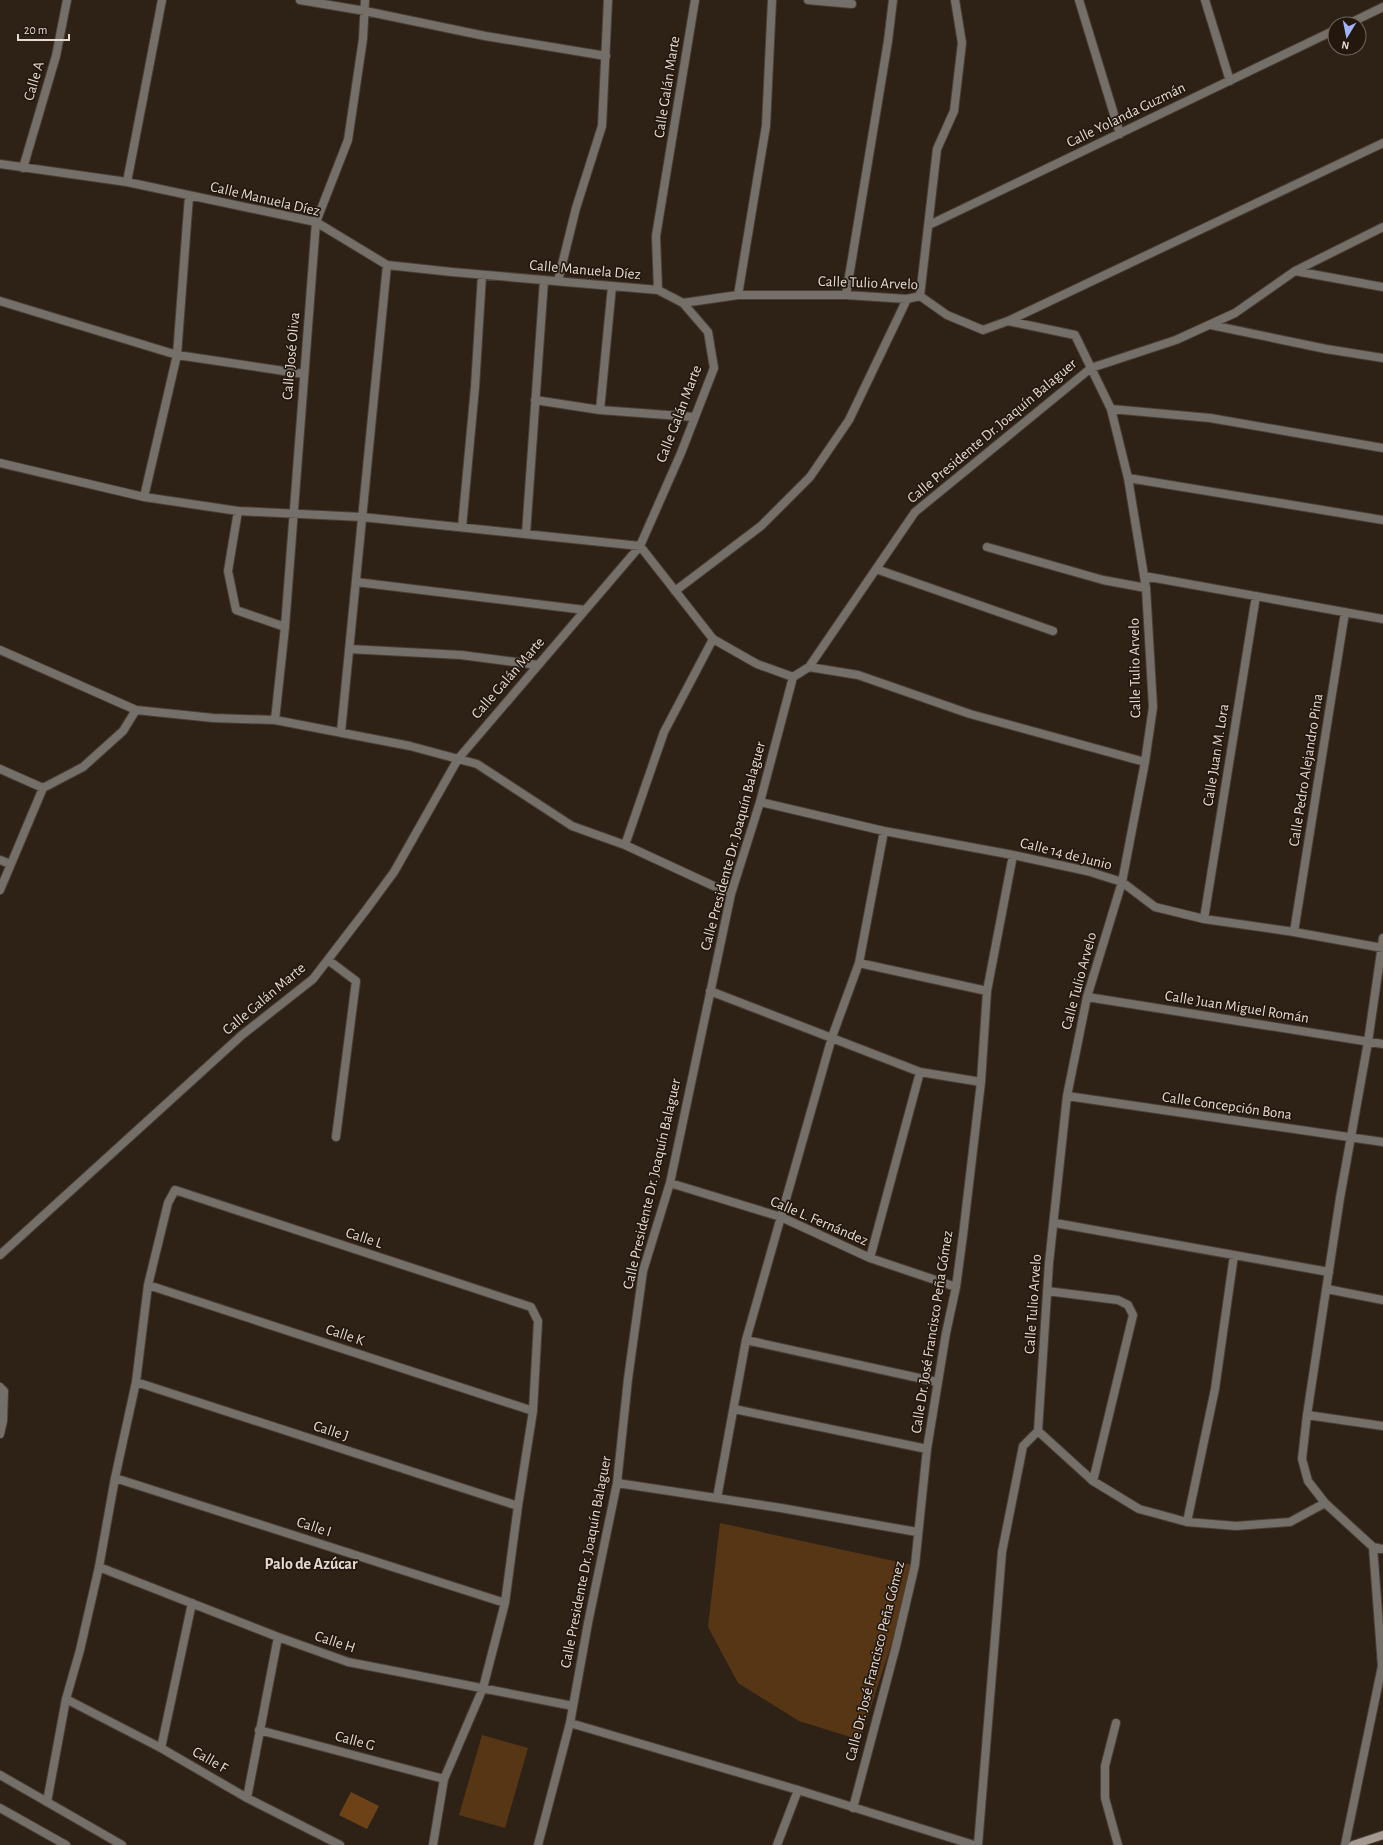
<svg xmlns="http://www.w3.org/2000/svg" width="1383" height="1845" viewBox="0 0 1383 1845" font-family="'Alegreya Sans',sans-serif">
<style>
.green{fill:#573615}
.building{fill:#6c4216}
.lines{fill:none;stroke-linecap:round;stroke-linejoin:round}
.service-casing{stroke:#4b3f35;stroke-width:10}
.minor-casing{stroke:#4b3f35;stroke-width:10}
.secondary-casing{stroke:#4b3f35;stroke-width:10}
.service{stroke:#756f69;stroke-width:8}
.minor{stroke:#756f69;stroke-width:8}
.secondary{stroke:#a49a91;stroke-width:8}
.labels{text-anchor:middle;dominant-baseline:central;stroke-width:3.5;stroke-linejoin:round;paint-order:stroke}
.street-label{font-size:15px;fill:#e3dad3;stroke:#24180e}
.neighbourhood-label{font-size:16px;font-weight:bold;fill:#e3dad3;stroke:#24180e}
</style>
<rect width="100%" height="100%" fill="#2e2217"/>
<path class="green" d="M 720,1523 L 917,1566 L 860,1740 L 799,1721 L 738,1683 L 708,1627 Z
M 482,1735 L 528,1748 L 505,1828 L 459,1815 Z"/>
<path class="building" d="M 351,1792 L 379,1806 L 367,1829 L 339,1815 Z"/>
<g class="lines">
<g class="service-casing">
<path id="service" d="M 0,1387 L 4,1391 L 3,1421 L 0,1434
M 1116,1723 L 1105,1766 L 1105,1798 L 1118,1845"/>
</g>
<g class="minor-casing">
<path id="minor" d="M 300,0 L 365,11 L 485,36 L 606,56
M 808,0 L 852,4
M 1079,0 L 1120,134
M 1205,0 L 1230,81
M 1348,24 L 1383,7
M 0,164 L 127,182 L 316,222 L 387,265 L 452,272 L 658,290
M 23,168 L 56,56 L 67,0
M 127,182 L 162,0
M 929,225 L 1335,30
M 1295,271 L 1383,287
M 558,281 L 576,208 L 602,126 L 608,0
M 738,295 L 766,126 L 772,0
M 846,295 L 888,41 L 893,0
M 920,296 L 947,315 L 983,330 L 1008,321 L 1383,143
M 920,296 L 937,149 L 954,111 L 962,43 L 955,0
M 0,301 L 177,355 L 304,374
M 683,303 L 738,295 L 846,295 L 907,299 L 920,296
M 1008,321 L 1075,335 L 1111,409 L 1128,478 L 1146,588 L 1153,707 L 1145,762 L 1122,882 L 1087,997 L 1067,1096 L 1049,1263 L 1038,1431
M 1211,325 L 1326,349 L 1383,358
M 535,400 L 600,410 L 694,417
M 1111,409 L 1210,418 L 1383,448
M 600,410 L 612,286
M 0,463 L 144,497 L 238,511 L 362,517 L 640,546 L 713,639 L 757,664 L 793,677 L 809,667 L 858,675 L 970,714 L 1145,762
M 1128,478 L 1383,520
M 144,497 L 177,355 L 189,196
M 238,511 L 228,571 L 236,610 L 285,627
M 462,527 L 475,387 L 482,275
M 526,534 L 544,280
M 987,547 L 1103,580 L 1146,588
M 876,569 L 1053,631
M 1144,576 L 1383,619
M 356,582 L 585,610
M 675,591 L 761,526 L 810,477 L 849,420 L 907,299
M 349,649 L 461,655 L 538,665
M 0,650 L 136,710 L 213,718 L 275,720 L 410,746 L 477,764 L 572,826 L 625,845 L 731,894
M 809,667 L 915,512 L 1091,368 L 1176,340 L 1235,313 L 1295,271 L 1383,227
M 275,720 L 285,627 L 316,222 L 348,140 L 363,39 L 365,0
M 341,732 L 387,265
M 0,769 L 43,788
M 760,802 L 884,831 L 1013,855 L 1087,871 L 1122,882 L 1155,907 L 1204,919 L 1294,932 L 1383,948
M 625,845 L 664,732 L 713,639
M 0,860 L 10,864
M 0,890 L 43,788 L 83,767 L 123,731 L 136,710
M 1204,919 L 1256,596
M 1294,932 L 1345,612
M 328,960 L 356,981 L 336,1137
M 859,963 L 987,991
M 710,991 L 920,1072 L 981,1082
M 1087,997 L 1383,1044
M 1067,1096 L 1383,1142
M 670,1183 L 781,1217 L 870,1258 L 956,1287
M 1055,1223 L 1329,1272
M 0,1255 L 242,1035 L 313,979 L 366,910 L 394,872 L 458,759 L 640,546 L 681,453 L 714,368 L 708,332 L 683,303 L 658,290 L 656,236 L 695,0
M 870,1258 L 920,1072
M 148,1285 L 533,1411
M 1327,1289 L 1383,1300
M 1047,1291 L 1118,1300 L 1128,1305 L 1133,1315 L 1093,1481
M 746,1340 L 937,1382
M 136,1382 L 518,1506
M 734,1409 L 927,1449
M 1307,1415 L 1383,1426
M 1038,1431 L 1093,1481 L 1139,1509 L 1187,1522 L 1236,1526 L 1290,1522 L 1325,1503
M 115,1478 L 505,1603
M 617,1483 L 781,1508 L 917,1532
M 717,1498 L 746,1340 L 832,1037 L 859,963 L 884,831
M 1187,1522 L 1215,1389 L 1234,1255
M 1373,1547 L 1383,1549
M 99,1567 L 278,1637 L 348,1662 L 573,1706
M 66,1699 L 161,1748 L 247,1798 L 340,1845
M 570,1723 L 798,1790 L 974,1845
M 259,1730 L 444,1779
M 161,1748 L 192,1603
M 0,1775 L 122,1845
M 247,1798 L 278,1637
M 47,1802 L 66,1699 L 80,1650 L 99,1567 L 115,1478 L 136,1382 L 148,1285 L 168,1203 L 175,1190 L 531,1307 L 538,1321 L 533,1411 L 518,1506 L 505,1603 L 483,1688 L 444,1779 L 433,1845
M 0,1808 L 66,1845
M 853,1808 L 896,1646 L 915,1565 L 927,1449 L 946,1333 L 956,1287 L 963,1235 L 981,1082 L 987,991 L 1013,855
M 538,1845 L 570,1723 L 588,1623 L 617,1483 L 628,1379 L 643,1271 L 670,1183 L 731,894 L 760,802 L 793,677
M 777,1845 L 798,1790
M 978,1845 L 1002,1552 L 1023,1446 L 1038,1431
M 1345,1845 L 1382,1666 L 1373,1547 L 1325,1503 L 1308,1481 L 1302,1459 L 1307,1415 L 1340,1198 L 1368,1042 L 1383,938"/>
</g>
<g class="secondary-casing">
<path id="secondary" d="M 1353,1845 L 1383,1835"/>
</g>
<use href="#service" class="service"/>
<use href="#minor" class="minor"/>
<use href="#secondary" class="secondary"/>
</g>
<g class="labels">
<g class="street-label">
<text transform="translate(34 81) rotate(-74)">Calle A</text>
<text transform="translate(667 87) rotate(-81)">Calle Galán Marte</text>
<text transform="translate(1126 115) rotate(-26)">Calle Yolanda Guzmán</text>
<text transform="translate(265 199) rotate(13)">Calle Manuela Díez</text>
<text transform="translate(585 270) rotate(5)">Calle Manuela Díez</text>
<text transform="translate(868 283) rotate(2)">Calle Tulio Arvelo</text>
<text transform="translate(291 356) rotate(-85)">Calle José Oliva</text>
<text transform="translate(679 414) rotate(-69)">Calle Galán Marte</text>
<text transform="translate(992 431) rotate(-40)">Calle Presidente Dr. Joaquín Balaguer</text>
<text transform="translate(1135 668) rotate(-91)">Calle Tulio Arvelo</text>
<text transform="translate(508 678) rotate(-49)">Calle Galán Marte</text>
<text transform="translate(1216 755) rotate(-81)">Calle Juan M. Lora</text>
<text transform="translate(1306 770) rotate(-81)">Calle Pedro Alejandro Pina</text>
<text transform="translate(733 846) rotate(-75)">Calle Presidente Dr. Joaquín Balaguer</text>
<text transform="translate(1066 854) rotate(14)">Calle 14 de Junio</text>
<text transform="translate(1079 981) rotate(-75)">Calle Tulio Arvelo</text>
<text transform="translate(264 999) rotate(-40)">Calle Galán Marte</text>
<text transform="translate(1237 1007) rotate(9)">Calle Juan Miguel Román</text>
<text transform="translate(1227 1106) rotate(8)">Calle Concepción Bona</text>
<text transform="translate(652 1184) rotate(-77)">Calle Presidente Dr. Joaquín Balaguer</text>
<text transform="translate(819 1221) rotate(23)">Calle L. Fernández</text>
<text transform="translate(364 1238) rotate(18)">Calle L</text>
<text transform="translate(1033 1304) rotate(-86)">Calle Tulio Arvelo</text>
<text transform="translate(932 1332) rotate(-81)">Calle Dr. José Francisco Peña Gómez</text>
<text transform="translate(345 1335) rotate(18)">Calle K</text>
<text transform="translate(331 1431) rotate(18)">Calle J</text>
<text transform="translate(314 1527) rotate(18)">Calle I</text>
<text transform="translate(586 1562) rotate(-79)">Calle Presidente Dr. Joaquín Balaguer</text>
<text transform="translate(335 1642) rotate(18)">Calle H</text>
<text transform="translate(875 1661) rotate(-76)">Calle Dr. José Francisco Peña Gómez</text>
<text transform="translate(355 1741) rotate(15)">Calle G</text>
<text transform="translate(210 1760) rotate(30)">Calle F</text>
</g>
<g class="neighbourhood-label">
<text x="311" y="1564">Palo de Azúcar</text>
</g>
</g>
<g transform="translate(1347 36) rotate(190)"><circle r="19" fill="#24180e" stroke="#70665d"/>
<path d="M0-3L7 15L0 10L-7 15Z" fill="#a0b3fd"/>
<text y="-6" font-size="11" font-weight="bold" text-anchor="middle" fill="#e3dad3">N</text>
</g>
<path d="M18 34v6h51v-6" fill="none" stroke="#e3dad3" stroke-width="2"/>
<text x="24" y="34" font-size="12" fill="#e3dad3" stroke="#24180e" stroke-width="3" paint-order="stroke">20 m</text>
</svg>
